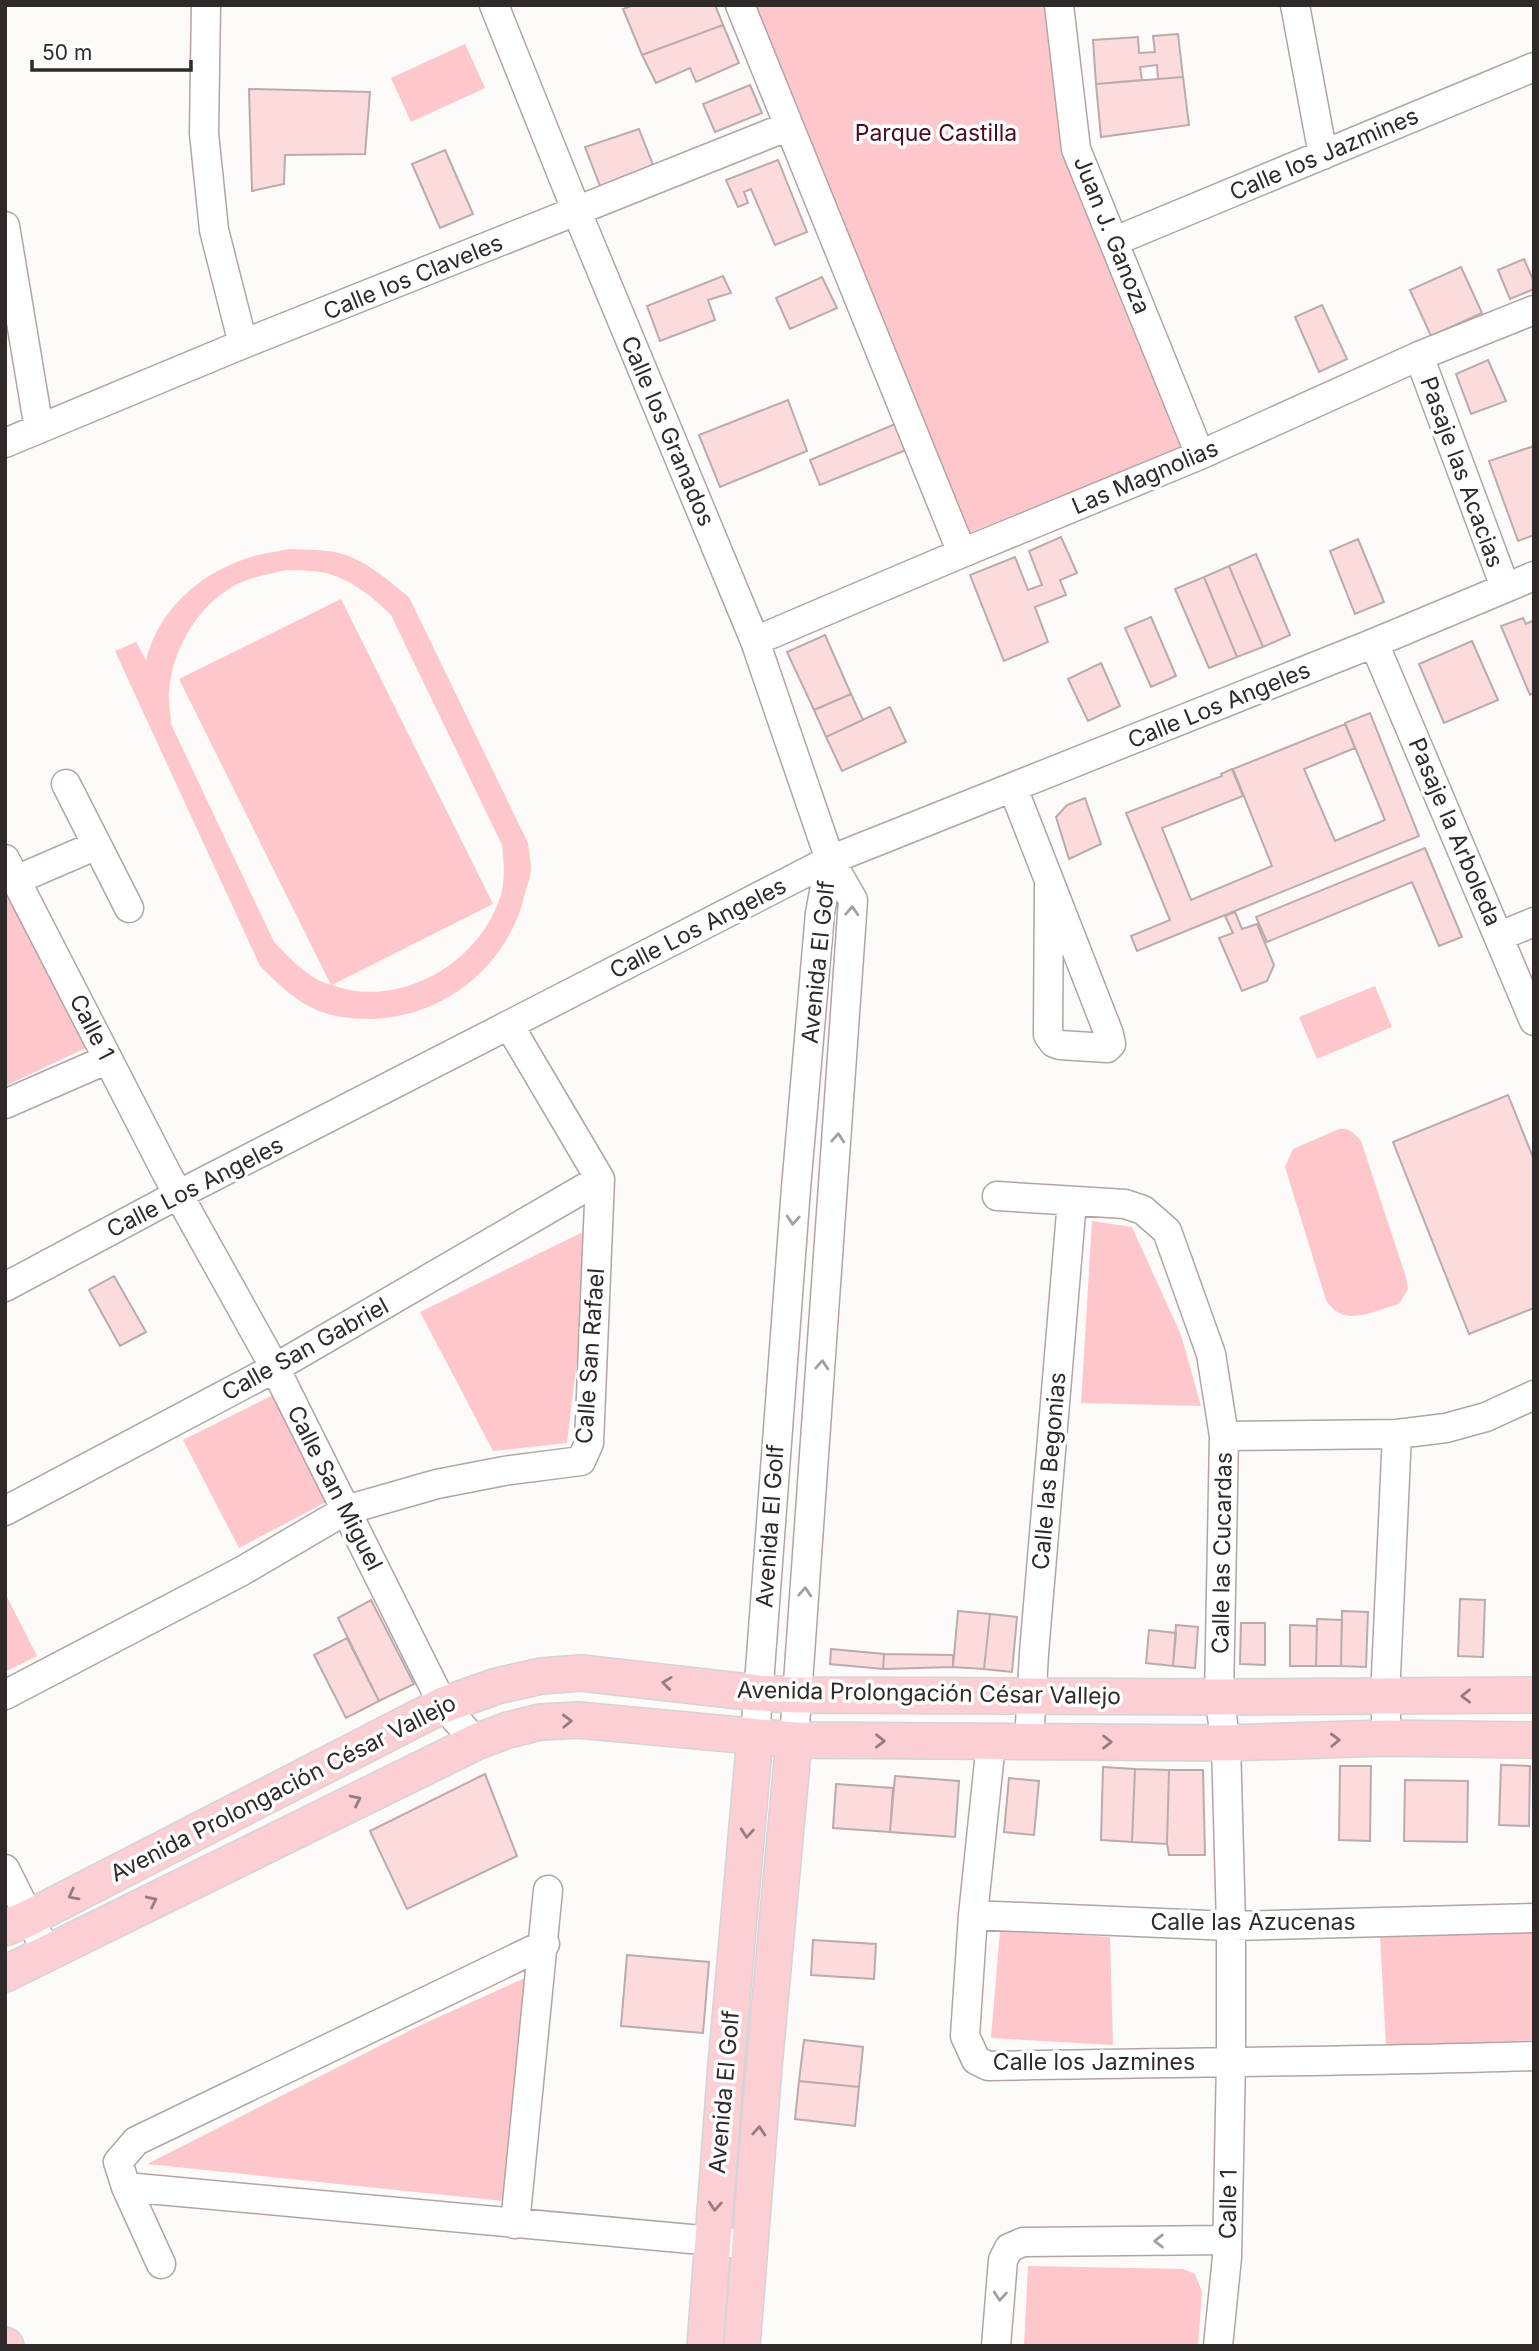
<svg xmlns="http://www.w3.org/2000/svg" width="1539" height="2351" viewBox="0 0 1539 2351" font-family="Inter,sans-serif">
<style>
.green{fill:#fdc7cb;fill-rule:evenodd}
.building{fill:#fcdbdd;stroke:#baabac;stroke-width:2}
.lines{fill:none;stroke-linecap:round;stroke-linejoin:round}
.minor-casing{stroke:#b2a4a5;stroke-width:31}
.major-casing{stroke:#d5d4d4;stroke-width:38}
.minor{stroke:#fff;stroke-width:28}
.major{stroke:#fbcfd3;stroke-width:35}
.oneway{stroke:#a19f9f}
.oneway2{stroke:#957c7e}
.labels{text-anchor:middle;dominant-baseline:central;stroke-width:7;stroke-linejoin:round;paint-order:stroke}
.park-label{font-size:23px;fill:#4f0a1a;stroke:#fff}
.street-label{font-size:23px;fill:#2f292a;stroke:#fff}
</style>
<rect width="100%" height="100%" fill="#fdfafa"/>
<path class="green" d="M 750,5 L 1046,5 L 1065,155 L 1182,447 L 964,535 Z
M 465,44 L 485,88 L 411,122 L 391,78 Z
M 289,549 C 309,550 331,549 349,556 C 371,565 390,582 409,597 L 528,843 C 529,852 531,861 531,870 C 530,880 525,891 523,901 C 504,969 443,1016 373,1019 C 358,1019 339,1018 325,1013 C 298,1004 279,985 260,966 L 115,651 L 136,642 L 146,660 C 159,609 201,572 251,557 C 263,553 277,552 289,549 ZM 287,570 C 298,571 310,570 321,572 C 348,577 372,596 391,615 L 502,845 C 504,864 506,885 498,903 C 474,967 396,1009 332,985 L 493,904 L 341,599 L 179,679 L 331,985 C 307,978 291,959 274,942 L 171,724 C 171,713 168,702 169,691 C 172,653 194,612 226,591 C 243,578 266,575 287,570 Z
M 5,880 L 90,1046 L 5,1086 Z
M 1375,986 L 1392,1027 L 1317,1059 L 1299,1017 Z
M 1339,1129 C 1349,1128 1354,1133 1361,1141 L 1406,1277 L 1408,1289 L 1399,1304 C 1373,1311 1343,1329 1326,1300 L 1285,1167 L 1293,1149 Z
M 1092,1221 L 1132,1227 L 1181,1335 L 1201,1406 L 1081,1403 Z
M 593,1227 L 567,1443 L 493,1451 L 420,1312 Z
M 275,1394 L 328,1501 L 239,1548 L 183,1440 Z
M 5,1593 L 37,1656 L 5,1672 Z
M 1000,1930 L 1110,1937 L 1113,2045 L 991,2038 Z
M 1533,1931 L 1532,2040 L 1386,2047 L 1380,1935 Z
M 527,1977 L 512,2202 L 147,2164 L 421,2025 Z
M 1028,2266 L 1183,2269 L 1195,2274 L 1202,2292 L 1198,2346 L 1024,2346 Z"/>
<path class="building" d="M 634,5 L 715,5 L 723,25 L 642,55 L 623,9 Z
M 723,25 L 739,63 L 696,82 L 690,68 L 656,83 L 642,55 Z
M 1178,34 L 1183,77 L 1158,79 L 1157,65 L 1140,67 L 1142,80 L 1096,84 L 1093,40 L 1138,37 L 1139,53 L 1155,52 L 1153,36 Z
M 1183,77 L 1189,125 L 1101,137 L 1096,84 Z
M 750,85 L 762,113 L 715,132 L 703,104 Z
M 249,89 L 370,92 L 365,154 L 285,155 L 284,184 L 252,191 Z
M 639,129 L 653,165 L 600,186 L 585,147 Z
M 445,150 L 473,214 L 440,228 L 412,164 Z
M 778,160 L 807,232 L 775,245 L 751,189 L 744,192 L 748,203 L 738,207 L 726,180 Z
M 1524,259 L 1534,282 L 1534,289 L 1510,299 L 1498,270 Z
M 1461,267 L 1482,313 L 1431,336 L 1410,290 Z
M 723,276 L 731,293 L 708,300 L 715,320 L 660,341 L 647,306 Z
M 822,277 L 837,308 L 790,329 L 776,298 Z
M 1322,305 L 1347,359 L 1319,372 L 1295,317 Z
M 1488,360 L 1506,401 L 1471,414 L 1456,374 Z
M 788,400 L 807,451 L 720,487 L 699,435 Z
M 895,424 L 906,450 L 820,485 L 810,460 Z
M 1534,446 L 1534,535 L 1518,541 L 1489,461 Z
M 1061,537 L 1077,573 L 1060,580 L 1066,595 L 1035,607 L 1048,642 L 1004,661 L 970,575 L 1015,557 L 1028,590 L 1042,585 L 1029,551 Z
M 1358,539 L 1384,602 L 1355,614 L 1330,551 Z
M 1256,554 L 1290,635 L 1263,647 L 1229,566 Z
M 1229,566 L 1263,647 L 1237,657 L 1204,577 Z
M 1204,577 L 1237,657 L 1209,668 L 1175,589 Z
M 1151,617 L 1176,676 L 1151,687 L 1125,628 Z
M 1523,618 L 1526,624 L 1534,620 L 1534,693 L 1530,695 L 1501,626 Z
M 825,635 L 851,694 L 814,710 L 787,652 Z
M 1472,641 L 1498,700 L 1444,723 L 1419,664 Z
M 1101,663 L 1120,706 L 1088,721 L 1068,679 Z
M 851,694 L 863,720 L 826,737 L 814,710 Z
M 890,707 L 906,742 L 842,771 L 826,737 Z
M 1370,713 L 1419,836 L 1137,951 L 1131,936 L 1170,920 L 1126,813 L 1222,776 L 1221,774 L 1232,769 L 1243,796 L 1162,828 L 1191,900 L 1272,866 L 1233,769 L 1345,724 L 1355,748 L 1304,769 L 1335,841 L 1385,820 L 1345,723 Z
M 1085,798 L 1101,844 L 1069,859 L 1056,817 L 1067,805 Z
M 1425,848 L 1462,937 L 1439,946 L 1412,882 L 1267,942 L 1256,917 Z
M 1235,912 L 1242,929 L 1257,924 L 1274,965 L 1267,981 L 1242,991 L 1219,938 L 1233,933 L 1225,916 Z
M 1508,1095 L 1534,1160 L 1534,1308 L 1469,1334 L 1393,1142 Z
M 114,1276 L 146,1332 L 120,1346 L 89,1290 Z
M 1460,1599 L 1485,1600 L 1483,1657 L 1458,1656 Z
M 371,1600 L 414,1684 L 379,1701 L 338,1618 Z
M 958,1611 L 990,1614 L 984,1669 L 953,1667 Z
M 1342,1611 L 1368,1612 L 1366,1667 L 1341,1666 Z
M 990,1614 L 1017,1617 L 1012,1672 L 984,1669 Z
M 1317,1619 L 1342,1620 L 1341,1666 L 1316,1666 Z
M 1241,1623 L 1265,1623 L 1265,1665 L 1240,1664 Z
M 1176,1625 L 1198,1627 L 1195,1668 L 1173,1666 Z
M 1290,1625 L 1317,1626 L 1316,1666 L 1290,1666 Z
M 1149,1630 L 1176,1633 L 1173,1666 L 1146,1663 Z
M 347,1638 L 379,1701 L 346,1718 L 314,1655 Z
M 831,1649 L 884,1654 L 883,1669 L 830,1664 Z
M 884,1654 L 953,1655 L 953,1667 L 883,1669 Z
M 1501,1765 L 1530,1766 L 1529,1826 L 1499,1825 Z
M 1340,1766 L 1371,1766 L 1370,1841 L 1339,1840 Z
M 1103,1767 L 1135,1769 L 1132,1842 L 1101,1840 Z
M 1135,1769 L 1169,1770 L 1167,1844 L 1132,1842 Z
M 1169,1770 L 1203,1770 L 1205,1855 L 1169,1855 L 1167,1844 Z
M 485,1774 L 517,1856 L 407,1909 L 370,1831 Z
M 895,1776 L 959,1781 L 955,1837 L 890,1832 Z
M 1009,1778 L 1039,1781 L 1034,1835 L 1004,1832 Z
M 1405,1780 L 1468,1781 L 1467,1842 L 1404,1841 Z
M 836,1784 L 893,1788 L 890,1832 L 833,1828 Z
M 813,1940 L 876,1944 L 874,1979 L 811,1975 Z
M 627,1955 L 709,1962 L 703,2033 L 621,2026 Z
M 804,2040 L 863,2047 L 859,2087 L 799,2081 Z
M 799,2081 L 859,2087 L 855,2126 L 795,2119 Z"/>
<g class="lines">
<g class="minor-casing">
<path id="minor" d="M 206,5 L 204,133 L 214,230 L 243,344
M 494,5 L 577,212 L 755,641 L 830,860 L 853,900 L 794,1740
M 740,5 L 962,553
M 1059,5 L 1076,149 L 1200,455
M 1295,5 L 1323,155
M 5,226 L 39,429
M 1115,241 L 1534,67
M 1419,356 L 1505,587
M 5,443 L 243,344 L 789,126
M 755,641 L 962,553 L 1200,455 L 1419,356 L 1534,310
M 1374,643 L 1534,1021
M 66,784 L 129,908
M 1013,788 L 1109,1034 L 1111,1044 L 1107,1048 L 1060,1045 L 1054,1043 L 1048,1035 L 1049,881
M 5,859 L 167,1174 L 275,1368 L 443,1705 L 476,1742
M 16,880 L 97,845
M 1500,936 L 1534,922
M 5,1104 L 108,1059
M 997,1196 L 1125,1204 L 1143,1210 L 1167,1231 L 1211,1354 L 1224,1436 L 1219,1697 L 1226,1743 L 1231,1926 L 1231,2061 L 1227,2257 L 1218,2346
M 5,1287 L 164,1202 L 830,860 L 1374,643 L 1534,576
M 1224,1436 L 1397,1434 L 1446,1428 L 1486,1417 L 1534,1395
M 5,1511 L 275,1368 L 600,1179
M 5,1695 L 242,1571 L 346,1510 L 437,1484 L 504,1471 L 581,1461 L 589,1443 L 600,1179 L 509,1025
M 755,1737 L 796,1188 L 820,913 L 830,860
M 1387,1738 L 1385,1697 L 1397,1434
M 1029,1742 L 1034,1653 L 1072,1201
M 991,1743 L 973,1915 L 965,2036 L 976,2060 L 988,2066 C 1170,2062 1352,2062 1534,2056
M 5,1869 L 47,1953
M 973,1915 L 1231,1926 L 1534,1918
M 126,2187 L 734,2243
M 515,2224 L 548,1890
M 161,2264 L 126,2187 L 118,2162 L 136,2141 L 545,1944
M 996,2346 L 1003,2260 L 1009,2248 L 1023,2242 L 1227,2240"/>
</g>
<g class="major-casing">
<path id="major" d="M 5,1928 L 29,1918 L 443,1705 L 497,1686 L 541,1676 L 581,1673 L 757,1693 L 797,1695 L 1219,1697 L 1534,1695
M 5,1974 L 476,1742 L 508,1730 L 540,1722 L 578,1720 L 794,1740 L 1226,1743 L 1387,1738 L 1534,1740
M 5,2345 L 6,2346
M 705,2346 L 726,2065 L 755,1737
M 742,2346 L 764,2067 L 794,1740"/>
</g>
<use href="#minor" class="minor"/>
<use href="#major" class="major"/>
</g>
<defs><path id="oneway-chevron" d="M-2-3.5L2.5 0L-2 3.5" fill="none" stroke-width="1.6" stroke-linecap="round" stroke-linejoin="round" transform="scale(1.75)"/></defs>
<g class="oneway">
<use href="#oneway-chevron" transform="translate(852 911) rotate(-87)"/>
<use href="#oneway-chevron" transform="translate(838 1138) rotate(-86)"/>
<use href="#oneway-chevron" transform="translate(793 1220) rotate(94)"/>
<use href="#oneway-chevron" transform="translate(822 1365) rotate(-86)"/>
<use href="#oneway-chevron" transform="translate(805 1592) rotate(-86)"/>
<use href="#oneway-chevron" transform="translate(1159 2241) rotate(180)"/>
<use href="#oneway-chevron" transform="translate(1000 2296) rotate(95)"/>
</g>
<g class="oneway2">
<use href="#oneway-chevron" transform="translate(667 1683) rotate(-173)"/>
<use href="#oneway-chevron" transform="translate(1466 1696) rotate(179)"/>
<use href="#oneway-chevron" transform="translate(567 1721) rotate(-2)"/>
<use href="#oneway-chevron" transform="translate(1335 1740) rotate(-2)"/>
<use href="#oneway-chevron" transform="translate(880 1741) rotate(1)"/>
<use href="#oneway-chevron" transform="translate(1107 1742)"/>
<use href="#oneway-chevron" transform="translate(356 1800) rotate(-26)"/>
<use href="#oneway-chevron" transform="translate(747 1833) rotate(95)"/>
<use href="#oneway-chevron" transform="translate(73 1895) rotate(152)"/>
<use href="#oneway-chevron" transform="translate(152 1901) rotate(-26)"/>
<use href="#oneway-chevron" transform="translate(759 2131) rotate(-86)"/>
<use href="#oneway-chevron" transform="translate(715 2206) rotate(94)"/>
</g>
<g class="labels">
<g class="park-label">
<text x="936" y="133">Parque Castilla</text>
</g>
<g class="street-label">
<text transform="translate(1324 154) rotate(-23)">Calle los Jazmines</text>
<text transform="translate(1112 235) rotate(68)">Juan J. Ganoza</text>
<text transform="translate(413 277) rotate(-22)">Calle los Claveles</text>
<text transform="translate(668 431) rotate(67)">Calle los Granados</text>
<text transform="translate(1462 472) rotate(70)">Pasaje las Acacias</text>
<text transform="translate(1145 477) rotate(-23)">Las Magnolias</text>
<text transform="translate(1219 705) rotate(-22)">Calle Los Angeles</text>
<text transform="translate(1455 832) rotate(67)">Pasaje la Arboleda</text>
<text transform="translate(698 928) rotate(-27)">Calle Los Angeles</text>
<text transform="translate(818 962) rotate(-84)">Avenida El Golf</text>
<text transform="translate(92 1027) rotate(63)">Calle 1</text>
<text transform="translate(195 1187) rotate(-27)">Calle Los Angeles</text>
<text transform="translate(305 1349) rotate(-29)">Calle San Gabriel</text>
<text transform="translate(590 1356) rotate(-86)">Calle San Rafael</text>
<text transform="translate(1049 1471) rotate(-85)">Calle las Begonias</text>
<text transform="translate(335 1488) rotate(63)">Calle San Miguel</text>
<text transform="translate(770 1526) rotate(-86)">Avenida El Golf</text>
<text transform="translate(1222 1553) rotate(-89)">Calle las Cucardas</text>
<text transform="translate(929 1693) rotate(1)">Avenida Prolongación César Vallejo</text>
<text transform="translate(283 1788) rotate(-27)">Avenida Prolongación César Vallejo</text>
<text x="1253" y="1922">Calle las Azucenas</text>
<text x="1094" y="2062">Calle los Jazmines</text>
<text transform="translate(724 2092) rotate(-85)">Avenida El Golf</text>
<text transform="translate(1228 2204) rotate(-89)">Calle 1</text>
</g>
</g>
<rect width="1539" height="2351" fill="none" stroke="#2f292a" stroke-width="14"/>
<path d="M32 60v10h159v-10" fill="none" stroke="#2f292a" stroke-width="3.5"/>
<text x="42" y="60" font-size="21" fill="#2f292a" stroke="#ffffff" stroke-width="5" paint-order="stroke">50 m</text>
</svg>
